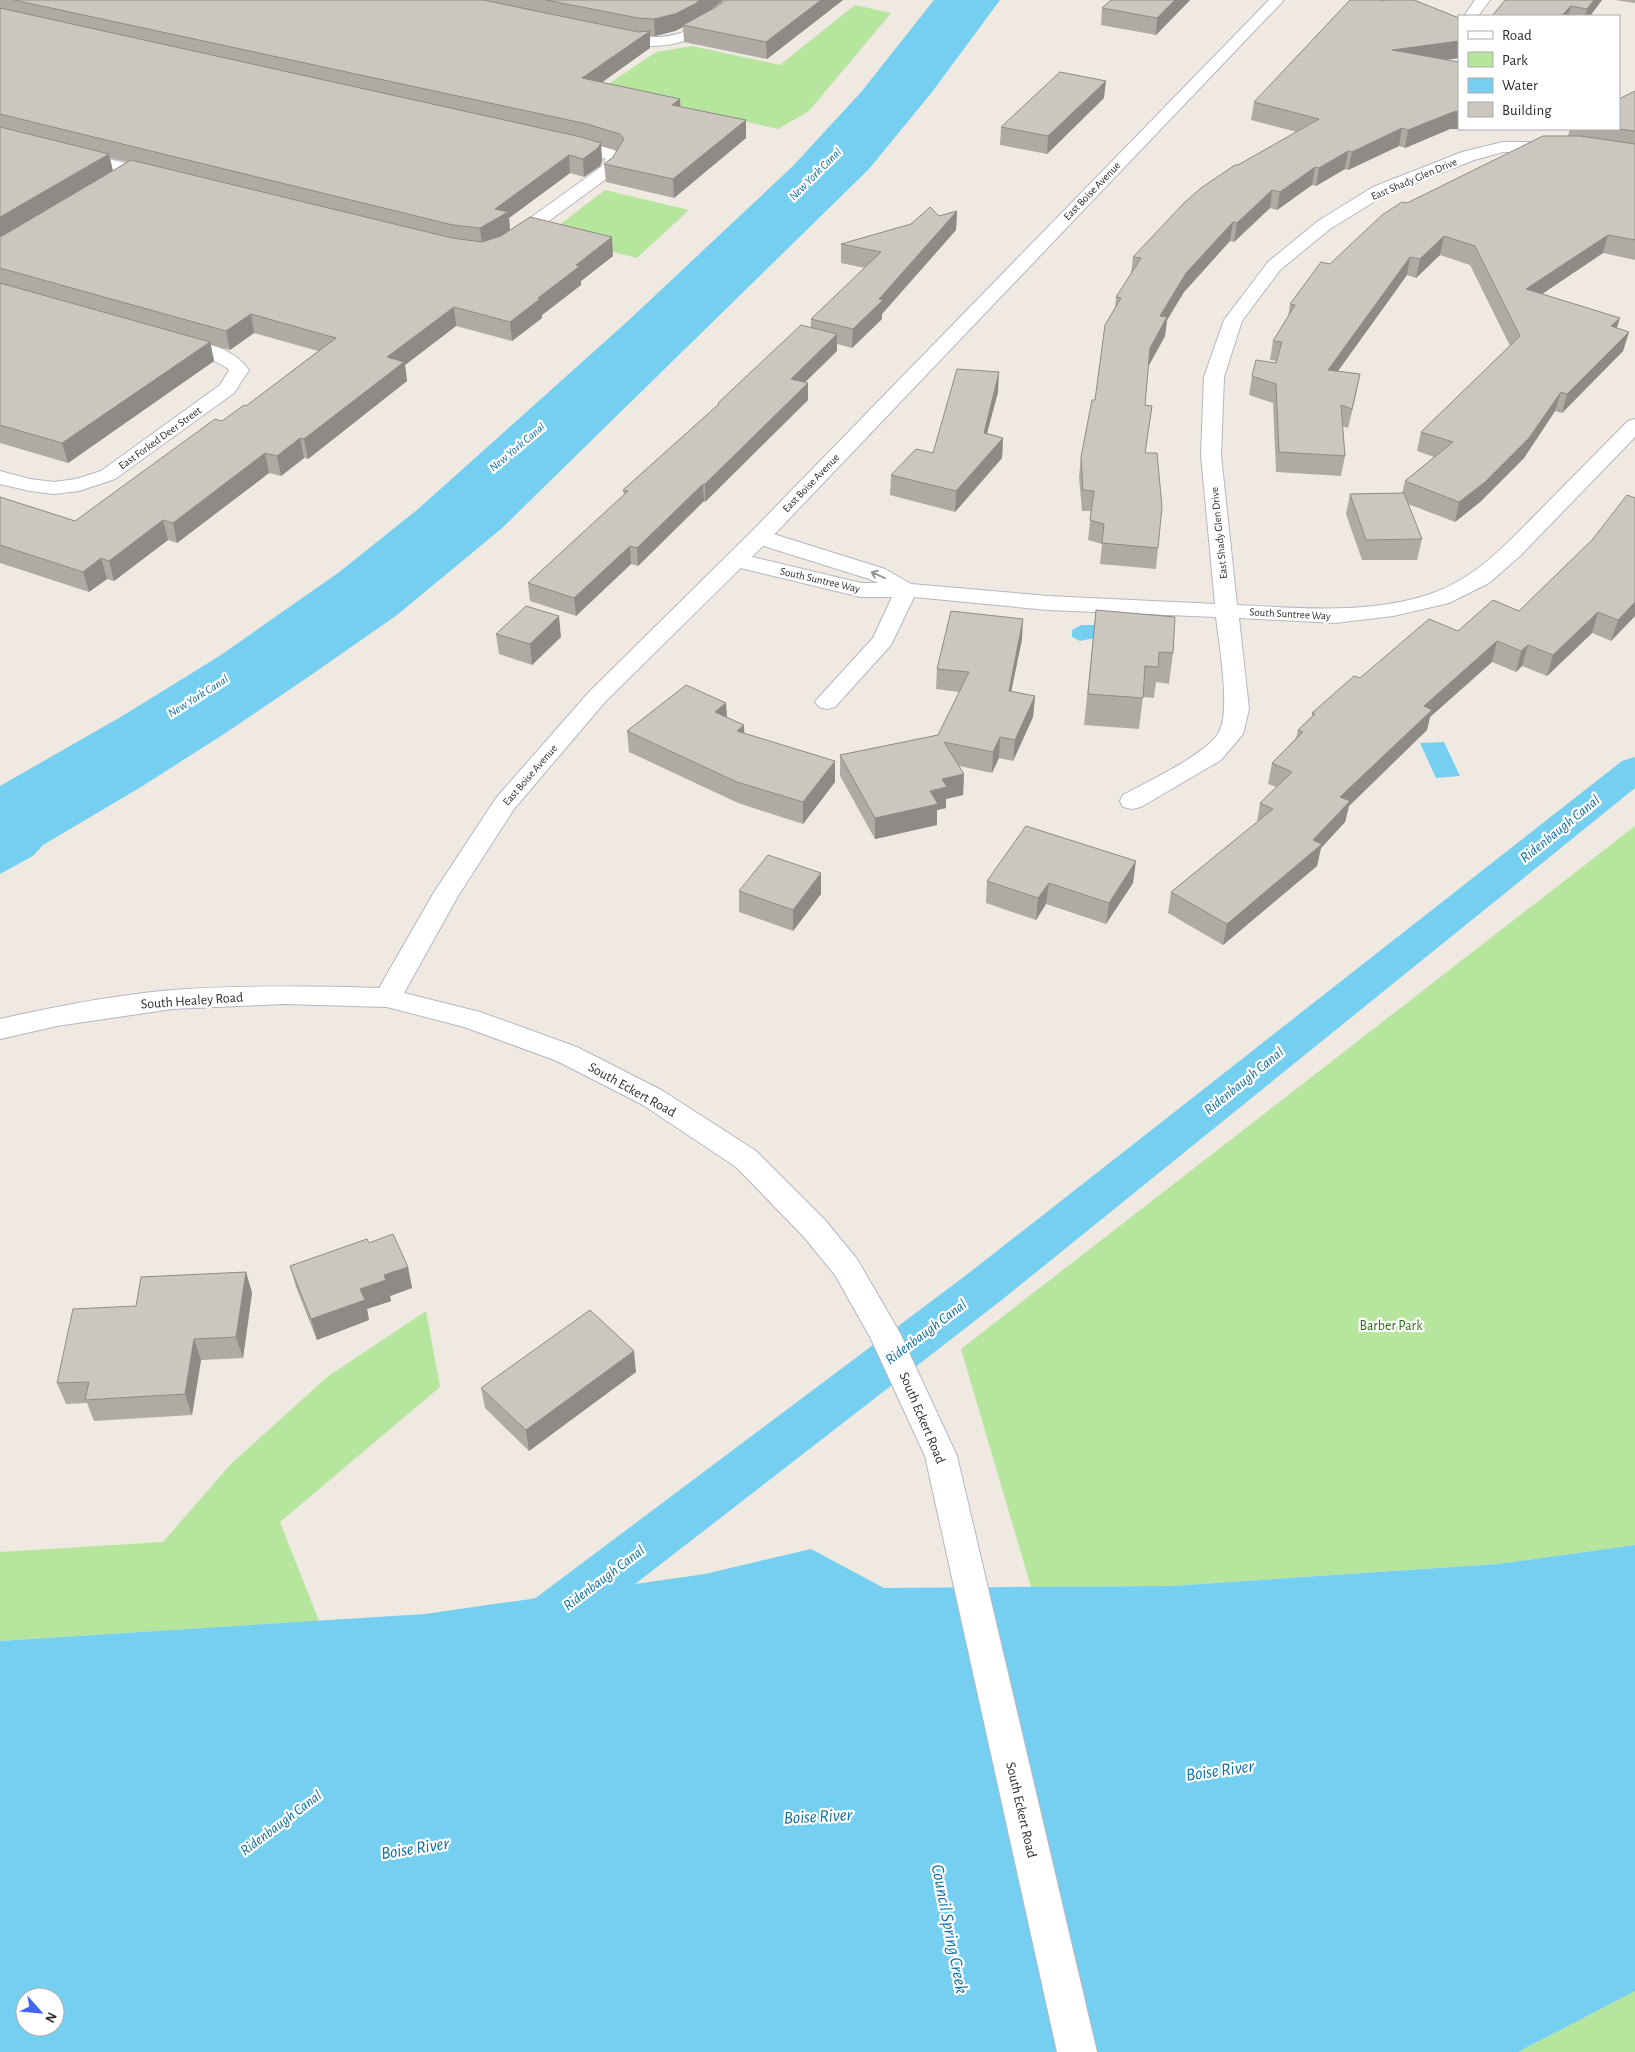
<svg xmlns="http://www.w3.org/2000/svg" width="1635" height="2052" viewBox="0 0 1635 2052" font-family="'Alegreya Sans',sans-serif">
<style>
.green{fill:#b6e59e}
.water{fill:#75cff0;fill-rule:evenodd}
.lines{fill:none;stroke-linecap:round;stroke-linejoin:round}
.canal{fill:#75cff0;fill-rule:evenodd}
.street-casing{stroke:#b4b7c1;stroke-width:2}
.secondary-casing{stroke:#b4b7c1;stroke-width:2}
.street{fill:#fff;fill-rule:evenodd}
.secondary{fill:#fff;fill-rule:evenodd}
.wall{fill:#afaba4;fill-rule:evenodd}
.shaded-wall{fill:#8e8b86}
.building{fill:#cbc7bf;stroke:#8e8b86}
.oneway{stroke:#969696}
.labels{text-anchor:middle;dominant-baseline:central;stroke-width:4.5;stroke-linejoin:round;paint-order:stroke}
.far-street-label{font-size:11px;fill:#2e2e2e;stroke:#fff}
.far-water-label{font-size:12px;font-style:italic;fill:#0d6fa3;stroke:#fff}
.street-label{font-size:14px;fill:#2e2e2e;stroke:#fff}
.park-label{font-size:14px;fill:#2c6e1b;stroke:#fff}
.water-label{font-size:15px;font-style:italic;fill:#0d6fa3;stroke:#fff}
.near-water-label{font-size:18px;font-style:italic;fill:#0d6fa3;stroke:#fff}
</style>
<rect width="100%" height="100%" fill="#efe9e1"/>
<path class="green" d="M 855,5 L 891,13 L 809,111 L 778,129 L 601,89 L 656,52 L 692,46 L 780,65 Z
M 605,190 L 689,210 L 637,258 L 546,235 Z
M 1635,826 L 1635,1545 L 1498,1564 L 1171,1586 L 1031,1587 L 961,1349 Z
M 426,1311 L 440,1387 L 280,1522 L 319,1621 L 0,1641 L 0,1552 L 163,1542 L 230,1465 L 327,1377 Z
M 1635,1991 L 1635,2052 L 1518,2052 Z"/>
<path class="water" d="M 934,0 L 1000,0 L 932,92 L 869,169 L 501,529 L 397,615 L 311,675 L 227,732 L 141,787 L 43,845 L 33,856 L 0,874 L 0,786 L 124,715 L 221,655 L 338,573 L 417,510 L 629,320 L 793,166 L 862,91 Z
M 1081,625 L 1100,625 L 1100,637 L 1080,641 L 1072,637 L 1072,630 Z
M 1444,742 L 1460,776 L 1436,778 L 1420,743 Z
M 1635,1545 L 1635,1991 L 1518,2052 L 0,2052 L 0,1641 L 425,1614 L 705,1574 L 811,1549 L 884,1588 L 1171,1586 L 1498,1564 ZM 25,1997 L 55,1997 L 55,2027 L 25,2027 Z"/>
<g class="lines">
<path class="canal" d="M 1635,757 L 1635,788 L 1003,1299 L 559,1643 L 540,1650 L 521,1643 L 513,1626 L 521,1609 L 969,1273 L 1622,761 Z"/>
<g class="street-casing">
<path id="street" d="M 727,0 L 744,0 L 691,39 C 663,49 637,47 609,40 L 606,37 L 609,34 L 614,32 C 637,37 658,40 681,33 Z
M 1475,0 L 1490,0 L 1478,16 L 1464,16 Z
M 565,138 L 613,149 L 623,158 L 613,174 L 516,245 L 510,246 L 504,245 L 501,241 L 504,237 L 601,167 L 606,159 L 601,157 L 559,146 L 557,143 L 559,140 Z
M 1503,142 L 1576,142 L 1635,151 L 1635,161 L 1576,152 L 1503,152 L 1474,160 L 1385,195 L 1330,229 L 1280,270 L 1242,321 L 1224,377 L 1221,455 L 1237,605 C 1302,608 1371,615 1433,593 C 1479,577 1512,538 1545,505 C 1573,477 1600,449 1628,421 L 1635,419 L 1635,437 L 1520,556 L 1489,583 L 1449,603 L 1393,616 L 1335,623 L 1239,618 L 1249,709 L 1243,734 L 1221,760 L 1141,807 L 1132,809 L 1123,807 L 1120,801 L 1123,795 C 1147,782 1207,754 1219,732 C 1231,710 1219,644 1216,617 L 1048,610 L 914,597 L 891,645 L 835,707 L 827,709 L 819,707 L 815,702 L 819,697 L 873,638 L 892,597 L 861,597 L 728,565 L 725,560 L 728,555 L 736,553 L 861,583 L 878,583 L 869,579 L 751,542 L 748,537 L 751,532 L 759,531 L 767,532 L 885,569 L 911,584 L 1048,596 L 1215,604 L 1201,455 L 1204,377 L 1224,320 L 1268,262 L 1318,221 L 1373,187 L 1462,152 Z
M 75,151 L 163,172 L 165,176 L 163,180 L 157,181 L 69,160 L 67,156 L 69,152 Z
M 177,336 C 203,343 232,346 249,370 L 234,393 L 115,479 L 79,491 L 54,494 L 30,491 L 0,484 L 0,471 L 30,479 L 54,482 L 76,479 L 101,471 L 220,385 L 229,370 L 227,368 L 204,355 L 170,346 L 168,342 L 170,338 Z"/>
</g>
<g class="secondary-casing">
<path id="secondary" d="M 1269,0 L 1284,0 L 767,542 L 605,702 L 514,809 L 458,896 L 404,993 L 480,1012 L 577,1047 L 663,1091 L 756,1151 L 825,1220 L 857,1259 L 900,1333 L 957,1456 L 1097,2052 L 1057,2052 L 925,1456 L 870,1337 L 835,1275 L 803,1236 L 736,1167 L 643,1105 L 557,1061 L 464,1027 L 387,1007 L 285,1004 L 172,1009 L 57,1026 L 0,1039 L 0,1019 C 57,1006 115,995 173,990 C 242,985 310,986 379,988 L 433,894 L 496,798 L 589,692 L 751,532 Z"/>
</g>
<use href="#street" class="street"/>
<use href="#secondary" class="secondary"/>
</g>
<path class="wall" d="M 0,0 L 724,0 L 708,12 L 716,7 L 726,0 L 843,0 L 767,59 L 684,42 L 683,27 L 675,31 L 655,36 L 650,36 L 650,48 L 602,82 L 681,107 L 746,138 L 674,198 L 606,182 L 604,164 L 613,157 L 617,151 L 601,146 L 602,161 L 600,166 L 584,177 L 570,173 L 509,218 L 510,230 L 613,256 L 581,281 L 581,285 L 542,315 L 542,318 L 512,341 L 456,326 L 405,365 L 407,381 L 308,459 L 304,458 L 281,476 L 269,473 L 177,543 L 168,540 L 114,581 L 107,579 L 89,592 L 0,563 L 0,497 L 75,521 L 222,421 L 246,406 L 318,351 L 254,333 L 230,350 L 211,345 L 214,361 L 68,463 L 0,443 ZM 110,158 L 127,162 L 113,171 Z
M 1111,0 L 1190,0 L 1156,35 L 1101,25 L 1102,8 Z
M 1602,0 L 1590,16 L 1492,16 Z
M 1615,0 L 1635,0 L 1635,3 Z
M 1382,1 L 1459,18 L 1459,58 L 1446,60 L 1450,129 L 1405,148 L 1399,146 L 1348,170 L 1345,169 L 1316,186 L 1312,185 L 1277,210 L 1270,208 L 1234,242 L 1230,241 L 1184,292 L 1167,320 L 1165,336 L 1148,367 L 1145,405 L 1152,406 L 1145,453 L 1158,548 L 1156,569 L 1100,564 L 1102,544 L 1088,540 L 1091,511 L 1082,511 L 1079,477 L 1081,457 L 1095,400 L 1115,308 L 1116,297 L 1131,274 L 1133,257 L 1238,165 L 1297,132 L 1251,120 L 1254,102 Z
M 1635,91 L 1635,260 L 1603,253 L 1542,294 L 1617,328 L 1629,332 L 1623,351 L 1562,413 L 1555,411 L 1524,458 L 1480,502 L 1455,522 L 1408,504 L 1422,539 L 1417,560 L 1362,560 L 1346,514 L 1350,494 L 1402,493 L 1405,481 L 1434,457 L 1417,451 L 1421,432 L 1510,346 L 1470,265 L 1440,255 L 1416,278 L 1407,275 L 1338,371 L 1360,374 L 1348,428 L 1342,426 L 1345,456 L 1341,476 L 1276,472 L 1273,403 L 1249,395 L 1252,376 L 1276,363 L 1277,361 L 1270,360 L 1273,341 L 1288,317 L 1290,304 L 1330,264 L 1407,203 L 1568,136 L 1570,129 L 1619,129 Z
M 1104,98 L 1047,154 L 1000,145 L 1001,127 Z
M 957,211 L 956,230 L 882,314 L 882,319 L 852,348 L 837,344 L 837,351 L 805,382 L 808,383 L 808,400 L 705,502 L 704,501 L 638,566 L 631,564 L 576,616 L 530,601 L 528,583 L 624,495 L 623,490 L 718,405 L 718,403 L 811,328 L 811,319 L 865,268 L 841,263 L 841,244 Z
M 998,392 L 987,433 L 1003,438 L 1002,458 L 955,512 L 890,495 L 891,475 L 933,453 Z
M 1635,498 L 1635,616 L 1611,641 L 1592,633 L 1547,676 L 1522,666 L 1516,672 L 1492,662 L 1430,717 L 1427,730 L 1349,806 L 1345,822 L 1321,848 L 1317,866 L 1223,945 L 1168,913 L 1171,892 L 1257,822 L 1260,803 L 1276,787 L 1268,784 L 1272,763 L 1296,738 L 1298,730 L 1312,716 L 1312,713 L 1360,678 L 1458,631 L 1519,611 Z
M 1096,610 L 1173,653 L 1169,684 L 1156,682 L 1154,698 L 1143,697 L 1139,729 L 1084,725 Z
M 496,634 L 561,637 L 532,665 L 499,654 Z
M 1022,639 L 1011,691 L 1035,696 L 1033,717 L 1013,761 L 999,758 L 992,773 L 959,766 L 964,774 L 963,795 L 946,799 L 946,808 L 937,810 L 937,825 L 875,839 L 840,776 L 840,755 L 938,735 L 959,692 L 936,689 L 937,669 Z
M 726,703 L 727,717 L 744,725 L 744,733 L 835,782 L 803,824 L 738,803 L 629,752 L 627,731 Z
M 987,881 L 1133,883 L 1106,924 L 1046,904 L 1036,920 L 986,903 Z
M 739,891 L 821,894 L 793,931 L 739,912 Z
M 369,1243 L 408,1267 L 412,1288 L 390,1296 L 391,1301 L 367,1309 L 369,1320 L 317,1340 L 296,1287 L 290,1266 Z
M 246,1272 L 252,1293 L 243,1358 L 201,1360 L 192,1415 L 94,1421 L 87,1403 L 66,1404 L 57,1383 L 136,1306 Z
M 636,1372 L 529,1451 L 485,1408 L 481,1388 Z"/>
<path class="shaded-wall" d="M 700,0 L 724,0 L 696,20 L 683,25 L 683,27 L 675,31 L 655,36 L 654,19 Z
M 821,0 L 843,0 L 767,59 L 766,42 Z
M 1175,0 L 1190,0 L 1156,35 L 1157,18 Z
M 1594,0 L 1602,0 L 1590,16 L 1585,16 L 1587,9 Z
M 1571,6 L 1568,16 L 1561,16 Z
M 650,31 L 650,48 L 583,96 L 582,78 Z
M 1459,41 L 1459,58 L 1389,67 L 1392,50 Z
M 1106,81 L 1104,98 L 1047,154 L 1048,136 Z
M 680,99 L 681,116 L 672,105 Z
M 1459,111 L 1459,129 L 1450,129 L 1405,148 L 1408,130 L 1453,112 Z
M 746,120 L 746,138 L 674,198 L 673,179 Z
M 1402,128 L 1399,146 L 1348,170 L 1352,152 Z
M 601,143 L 602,161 L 600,166 L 584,177 L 583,159 Z
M 1348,151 L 1345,169 L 1316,186 L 1319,168 Z
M 109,154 L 113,172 L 0,239 L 0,217 Z
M 569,155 L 570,173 L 509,218 L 510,231 L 482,246 L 480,228 L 495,209 Z
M 1315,167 L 1312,185 L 1277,210 L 1280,192 Z
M 1272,190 L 1270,208 L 1234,242 L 1237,223 Z
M 957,211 L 956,230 L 882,314 L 882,319 L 852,348 L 853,329 Z
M 1233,222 L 1230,241 L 1184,292 L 1167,320 L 1165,336 L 1148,367 L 1150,348 L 1160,316 L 1186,273 Z
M 1608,235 L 1603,253 L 1521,308 L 1526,289 Z
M 1444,236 L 1440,255 L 1416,278 L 1420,259 Z
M 612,237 L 613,256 L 581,281 L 581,285 L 542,315 L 542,318 L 512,341 L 510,322 L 576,265 Z
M 1410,257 L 1407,275 L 1325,389 L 1328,370 Z
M 454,307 L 456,326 L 405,365 L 407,381 L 308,459 L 304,439 L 387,357 Z
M 251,314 L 254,333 L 230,350 L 226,331 Z
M 1620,318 L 1614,337 L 1611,326 Z
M 1629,332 L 1623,351 L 1562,413 L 1567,394 Z
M 837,334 L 837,351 L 791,396 L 791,379 Z
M 210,342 L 214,361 L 68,463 L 62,443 Z
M 999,372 L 998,392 L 982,452 L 984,433 Z
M 1360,374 L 1356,394 L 1348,428 L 1352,409 Z
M 808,383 L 808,400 L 705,502 L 705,484 Z
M 1561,392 L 1555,411 L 1524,458 L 1480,502 L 1455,522 L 1459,502 Z
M 300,438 L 304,458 L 281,476 L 277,456 Z
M 1003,438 L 1002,458 L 955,512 L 956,491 Z
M 265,453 L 269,473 L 177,543 L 173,523 Z
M 703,484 L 704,501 L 638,566 L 637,548 Z
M 163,520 L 168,540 L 114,581 L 109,561 Z
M 630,546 L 631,564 L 576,616 L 574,598 Z
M 101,558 L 107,579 L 89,592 L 83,572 Z
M 1635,602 L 1635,616 L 1611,641 L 1618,620 Z
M 1598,612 L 1592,633 L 1547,676 L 1553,655 Z
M 559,616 L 561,637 L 532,665 L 530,644 Z
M 1023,619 L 1022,639 L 1007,712 L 1009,691 Z
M 1497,641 L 1492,662 L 1430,717 L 1427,730 L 1349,806 L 1345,822 L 1321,848 L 1317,866 L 1223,945 L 1227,924 L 1313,840 L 1340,797 L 1424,706 Z
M 1528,645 L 1522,666 L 1516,672 L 1521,651 Z
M 1035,696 L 1033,717 L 1013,761 L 1015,740 Z
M 726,703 L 727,724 L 715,712 Z
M 744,725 L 745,746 L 737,731 Z
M 1000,737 L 999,758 L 992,773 L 993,752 Z
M 835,761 L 835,782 L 803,824 L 803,802 Z
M 964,774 L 963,795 L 946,799 L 946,808 L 937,810 L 937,825 L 875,839 L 875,818 L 942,779 Z
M 1136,861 L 1133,883 L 1106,924 L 1109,903 Z
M 821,873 L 821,894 L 793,931 L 793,910 Z
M 1049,883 L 1046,904 L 1036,920 L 1038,898 Z
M 408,1267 L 412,1288 L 390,1296 L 391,1301 L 367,1309 L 369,1320 L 317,1340 L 311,1319 L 360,1289 L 384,1275 Z
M 246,1272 L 252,1293 L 243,1358 L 236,1337 Z
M 194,1339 L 201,1360 L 192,1415 L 185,1394 Z
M 634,1351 L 636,1372 L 529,1451 L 526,1430 Z"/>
<path class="building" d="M 14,0 L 483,0 L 638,32 L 650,31 L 582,78 L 680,99 L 672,105 L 746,120 L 673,179 L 604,164 L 613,157 L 624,139 L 620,134 L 587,124 Z
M 546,0 L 700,0 L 695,4 L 675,14 L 654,19 L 638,18 Z
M 726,0 L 821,0 L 766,42 L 683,25 L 716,7 Z
M 1111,0 L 1175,0 L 1157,18 L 1102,8 Z
M 1350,0 L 1380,0 L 1382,1 L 1386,0 L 1414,0 L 1459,18 L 1459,41 L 1392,50 L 1459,62 L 1459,111 L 1453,112 L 1408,130 L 1402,128 L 1352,152 L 1348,151 L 1319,168 L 1315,167 L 1280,192 L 1272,190 L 1237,223 L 1233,222 L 1186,273 L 1160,316 L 1167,317 L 1150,348 L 1145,405 L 1152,406 L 1145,453 L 1157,453 L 1162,507 L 1158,548 L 1102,543 L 1104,524 L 1090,520 L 1094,491 L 1083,490 L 1081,457 L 1092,400 L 1095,400 L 1105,325 L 1121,298 L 1116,297 L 1141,258 L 1133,257 L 1184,203 L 1201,188 L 1235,165 L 1238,165 L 1319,119 L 1254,102 Z
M 1505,0 L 1594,0 L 1587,9 L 1571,6 L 1561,16 L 1492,16 Z
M 0,8 L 581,137 L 601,143 L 598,148 L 583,159 L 569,155 L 495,209 L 508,212 L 480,228 L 453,225 L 0,114 Z
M 1060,72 L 1106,81 L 1048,136 L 1001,127 Z
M 1635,91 L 1635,131 L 1619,129 L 1619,99 Z
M 0,127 L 109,154 L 0,217 Z
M 1543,136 L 1580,136 L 1635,144 L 1635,240 L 1608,235 L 1526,289 L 1620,318 L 1611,326 L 1629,332 L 1567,394 L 1561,392 L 1529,438 L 1485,482 L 1459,502 L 1405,481 L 1453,442 L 1421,432 L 1520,336 L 1475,246 L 1444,236 L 1420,259 L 1410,257 L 1328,370 L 1360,374 L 1352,409 L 1341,405 L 1345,456 L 1279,452 L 1276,384 L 1252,376 L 1256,360 L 1276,363 L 1282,342 L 1273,341 L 1295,305 L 1290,304 L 1321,262 L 1330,264 L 1382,215 L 1402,202 L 1407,203 Z
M 131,160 L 452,238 L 482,242 L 501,236 L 530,217 L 612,237 L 576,265 L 580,266 L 538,298 L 540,299 L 510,322 L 454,307 L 387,357 L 404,362 L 304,439 L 300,438 L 277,456 L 265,453 L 173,523 L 163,520 L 109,561 L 101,558 L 83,572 L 0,545 L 0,497 L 75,521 L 215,419 L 222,421 L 244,405 L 246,406 L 336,338 L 251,314 L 226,331 L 0,268 L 0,236 L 2,236 Z
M 930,207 L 939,216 L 957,211 L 879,299 L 883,300 L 853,329 L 811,319 L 881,252 L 841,244 L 911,224 Z
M 0,283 L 210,342 L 62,443 L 0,425 Z
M 801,325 L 837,334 L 791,379 L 808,383 L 705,484 L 703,484 L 637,548 L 630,546 L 574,598 L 528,583 L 628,491 L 623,490 L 719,404 L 718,403 Z
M 957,369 L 999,372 L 984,433 L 1003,438 L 956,491 L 891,475 L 916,449 L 933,453 Z
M 1404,493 L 1422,539 L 1366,540 L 1350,494 Z
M 1627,495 L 1635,498 L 1635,602 L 1618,620 L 1598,612 L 1553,655 L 1528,645 L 1521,651 L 1497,641 L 1424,706 L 1432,710 L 1340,797 L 1350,801 L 1313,840 L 1322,844 L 1227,924 L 1171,892 L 1273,809 L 1260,803 L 1292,772 L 1272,763 L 1303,732 L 1298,730 L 1315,714 L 1312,713 L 1354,676 L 1360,678 L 1429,619 L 1458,631 L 1493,600 L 1519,611 L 1592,540 Z
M 526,606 L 559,616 L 530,644 L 496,634 Z
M 1096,610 L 1175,617 L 1173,653 L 1159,652 L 1158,667 L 1145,666 L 1143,698 L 1088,694 Z
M 951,611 L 1023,619 L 1009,691 L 1035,696 L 1015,740 L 1000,737 L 993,752 L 944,742 L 964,774 L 942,779 L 947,787 L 930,791 L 938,804 L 875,818 L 840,755 L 938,735 L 969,672 L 937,669 Z
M 686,685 L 726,703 L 715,712 L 744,725 L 737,731 L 835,761 L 803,802 L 737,782 L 627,731 Z
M 1026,826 L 1136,861 L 1109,903 L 1049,883 L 1038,898 L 987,881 Z
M 768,855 L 821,873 L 793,910 L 739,891 Z
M 393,1234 L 408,1267 L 384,1275 L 386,1280 L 360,1289 L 365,1300 L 311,1319 L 290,1266 L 367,1239 L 369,1243 Z
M 246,1272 L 236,1337 L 194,1339 L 185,1394 L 85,1400 L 89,1382 L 57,1383 L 73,1309 L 136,1306 L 141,1277 Z
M 590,1310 L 634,1351 L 526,1430 L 481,1388 Z"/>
<defs><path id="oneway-shaft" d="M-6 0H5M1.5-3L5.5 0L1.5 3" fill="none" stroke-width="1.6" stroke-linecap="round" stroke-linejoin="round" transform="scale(1.25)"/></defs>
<use class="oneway" href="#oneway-shaft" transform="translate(878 575) rotate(-156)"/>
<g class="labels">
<g class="far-street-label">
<text transform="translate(1414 179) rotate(-23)">East Shady Glen Drive</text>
<text transform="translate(1092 191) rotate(-46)">East Boise Avenue</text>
<text transform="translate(160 438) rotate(-36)">East Forked Deer Street</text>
<text transform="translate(811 483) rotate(-46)">East Boise Avenue</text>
<text transform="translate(1219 533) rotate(-96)">East Shady Glen Drive</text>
<text transform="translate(820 580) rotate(13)">South Suntree Way</text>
<text transform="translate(1290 614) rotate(3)">South Suntree Way</text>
<text transform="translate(530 775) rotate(-49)">East Boise Avenue</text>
</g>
<g class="far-water-label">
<text transform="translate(815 174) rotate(-45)">New York Canal</text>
<text transform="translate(517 447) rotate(-40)">New York Canal</text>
<text transform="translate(198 696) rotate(-32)">New York Canal</text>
</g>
<g class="street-label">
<text transform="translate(192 1001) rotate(-4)">South Healey Road</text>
<text transform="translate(632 1090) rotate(29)">South Eckert Road</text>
<text transform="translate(922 1418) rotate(67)">South Eckert Road</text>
<text transform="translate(1021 1810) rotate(77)">South Eckert Road</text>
</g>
<g class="park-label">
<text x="1391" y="1326">Barber Park</text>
</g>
<g class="water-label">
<text transform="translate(1560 829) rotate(-39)">Ridenbaugh Canal</text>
<text transform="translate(1244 1081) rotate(-39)">Ridenbaugh Canal</text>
<text transform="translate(926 1332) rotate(-37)">Ridenbaugh Canal</text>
<text transform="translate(604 1578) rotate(-37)">Ridenbaugh Canal</text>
<text transform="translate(281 1823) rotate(-37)">Ridenbaugh Canal</text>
</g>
<g class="near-water-label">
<text transform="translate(1220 1771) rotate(-8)">Boise River</text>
<text transform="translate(818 1817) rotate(-3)">Boise River</text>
<text transform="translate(415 1849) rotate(-9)">Boise River</text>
<text transform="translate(949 1929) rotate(79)">Council Spring Creek</text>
</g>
</g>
<rect x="1458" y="15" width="162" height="115" fill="#ffffff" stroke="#ababab"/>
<rect x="1468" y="31" width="25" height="8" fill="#ffffff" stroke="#ababab"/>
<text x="1502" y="40" font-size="15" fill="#2e2e2e">Road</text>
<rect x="1468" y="52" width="25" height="15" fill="#b6e59e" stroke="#ababab"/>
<text x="1502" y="65" font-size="15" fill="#2e2e2e">Park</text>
<rect x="1468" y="78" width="25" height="15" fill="#75cff0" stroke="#ababab"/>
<text x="1502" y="90" font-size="15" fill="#2e2e2e">Water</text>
<rect x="1468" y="102" width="25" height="15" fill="#cbc7bf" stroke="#ababab"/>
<text x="1502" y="115" font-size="15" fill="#2e2e2e">Building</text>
<g transform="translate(40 2012) rotate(117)"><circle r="24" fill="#ffffff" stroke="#ababab"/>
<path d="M0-4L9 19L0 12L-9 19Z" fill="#4264fb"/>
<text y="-8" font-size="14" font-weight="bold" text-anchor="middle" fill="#2e2e2e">N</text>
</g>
</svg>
